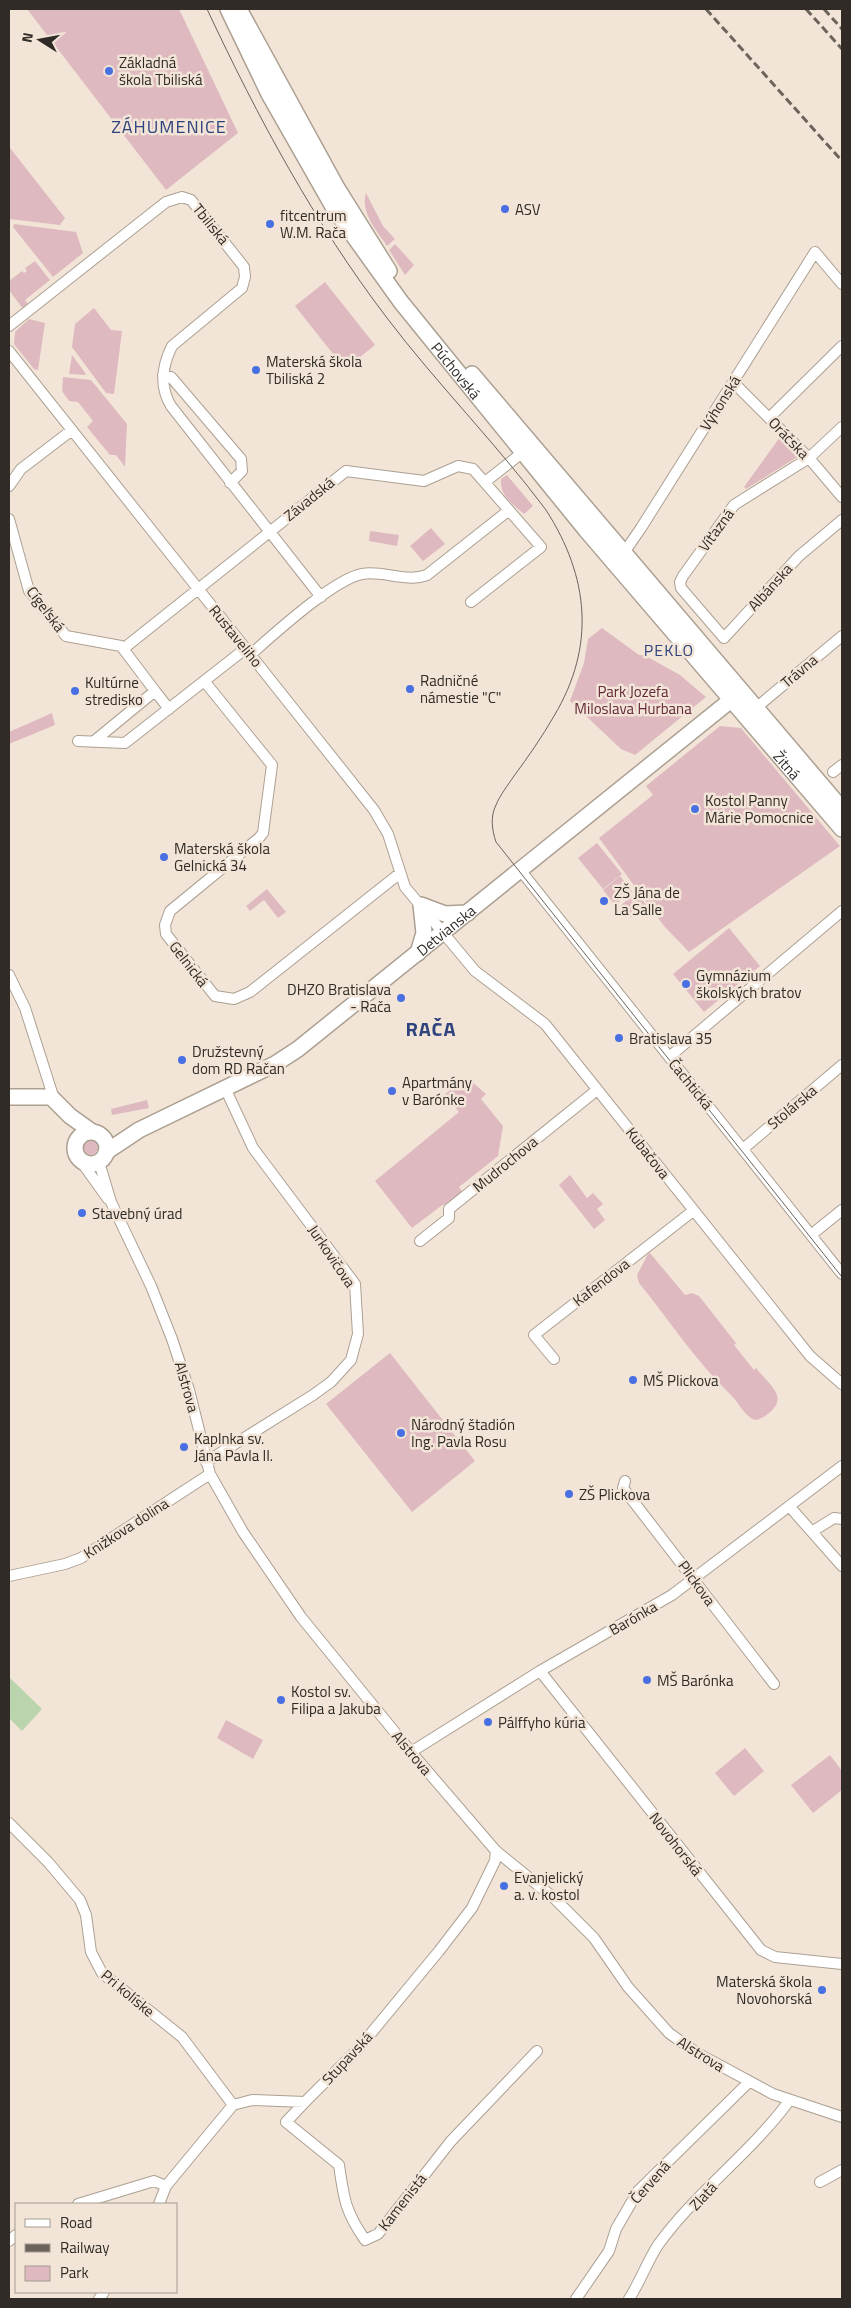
<svg xmlns="http://www.w3.org/2000/svg" width="851" height="2308" viewBox="0 0 851 2308" font-family="'Titillium Web',sans-serif">
<style>
.green{fill:#dfb9c0}
.water{fill:#bad4ae}
.lines{fill:none;stroke-linecap:round;stroke-linejoin:round}
.street-casing{stroke:#aca092;stroke-width:12}
.secondary-casing{stroke:#aca092;stroke-width:18}
.street{stroke:#fff;stroke-width:10}
.secondary{stroke:#fff;stroke-width:15}
.tram{stroke:#6b635c;stroke-width:1}
.rail{stroke:#6b635c;stroke-width:3;stroke-dasharray:8 4;stroke-linecap:butt}
.poi-dot{fill:#4870e2;stroke:#f2e5d7;stroke-width:2}
.labels{text-anchor:middle;dominant-baseline:central;stroke-width:5;stroke-linejoin:round;paint-order:stroke}
.poi-label{font-size:15px;fill:#302b26;stroke:#f2e5d7;text-anchor:start}
.street-label{font-size:15px;fill:#302b26;stroke:#f2e5d7}
.park-label{font-size:15px;fill:#65283a;stroke:#f2e5d7}
.neighbourhood-label{font-size:16px;letter-spacing:1px;fill:#2f447d;stroke:#f2e5d7}
.quarter-label{font-size:18px;letter-spacing:1px;fill:#2f447d;stroke:#f2e5d7}
.district-label{font-size:20px;font-weight:bold;letter-spacing:1px;fill:#2f447d;stroke:#f2e5d7}
</style>
<rect width="100%" height="100%" fill="#f2e5d7"/>
<path class="green" d="M 27,9 L 179,9 L 238,133 L 166,190 Z
M 10,148 L 65,218 L 60,225 L 9,219 Z
M 366,193 L 383,226 L 395,239 L 387,246 C 377,231 360,212 366,193 Z
M 14,224 L 76,232 L 83,253 L 53,277 L 13,227 Z
M 395,244 L 414,265 L 405,275 L 389,250 Z
M 35,261 L 50,280 L 25,300 L 29,305 L 23,309 L 9,290 L 9,281 L 22,271 L 24,273 L 27,271 L 25,268 Z
M 325,282 L 375,345 L 345,369 L 295,306 Z
M 94,308 L 111,330 L 122,331 L 114,394 L 106,393 L 72,347 L 75,324 Z
M 29,319 L 45,323 L 38,370 L 34,369 L 14,344 L 15,332 Z
M 72,355 L 86,374 L 85,375 L 69,374 Z
M 63,377 L 91,380 L 127,424 L 125,467 L 116,455 L 110,455 L 87,427 L 93,421 L 78,402 L 69,401 L 62,391 Z
M 780,437 L 799,456 L 746,489 L 744,487 Z
M 507,475 L 533,506 L 524,514 C 512,504 500,496 501,479 Z
M 431,528 L 445,544 L 423,561 L 410,546 Z
M 370,531 L 399,535 L 397,546 L 369,541 Z
M 602,628 L 639,655 L 644,655 L 680,675 L 706,697 L 635,755 L 621,749 L 570,701 L 584,663 L 588,639 Z
M 52,713 L 55,725 L 9,744 L 9,732 Z
M 720,726 L 741,728 L 840,846 L 689,952 L 664,926 L 599,838 L 653,795 L 646,786 Z
M 597,843 L 622,874 L 603,889 L 578,858 Z
M 620,876 L 632,891 L 615,905 L 603,890 Z
M 267,889 L 286,912 L 278,918 L 264,900 L 250,911 L 246,906 Z
M 637,892 L 647,906 L 630,918 L 621,905 Z
M 729,928 L 760,966 L 704,1012 L 673,974 Z
M 471,1081 L 486,1094 L 481,1099 L 503,1126 L 498,1156 L 459,1187 L 463,1193 L 452,1201 L 441,1206 L 412,1228 L 375,1181 L 459,1112 L 445,1094 L 457,1085 Z
M 147,1100 L 149,1108 L 112,1115 L 111,1109 Z
M82 1147a8 8 0 1 1 16 0a8 8 0 1 1-16 0Z
M 570,1175 L 587,1198 L 593,1193 L 603,1204 L 597,1209 L 605,1220 L 594,1229 L 559,1185 Z
M 650,1253 L 685,1295 L 692,1293 L 699,1296 L 736,1343 L 734,1345 L 754,1370 L 756,1368 C 771,1387 791,1398 765,1416 C 760,1419 756,1422 751,1418 C 743,1413 738,1402 731,1395 C 697,1363 669,1320 639,1283 L 637,1275 L 648,1254 Z
M 390,1353 L 475,1461 L 412,1512 L 326,1404 Z
M 226,1720 L 263,1740 L 253,1759 L 217,1738 Z
M 745,1748 L 764,1771 L 734,1796 L 715,1773 Z
M 830,1755 L 842,1771 L 842,1790 L 813,1813 L 791,1785 Z"/>
<path class="water" d="M 9,1677 L 42,1709 L 22,1731 L 9,1718 Z"/>
<g class="lines">
<g class="street-casing">
<path id="street" d="M 9,326 L 166,202 L 182,197 L 191,200 L 244,267 L 245,277 L 242,288 L 172,346 C 162,366 159,386 171,406 L 321,597
M 9,351 L 374,810 L 388,834 L 405,887 L 475,971 L 545,1024 L 810,1356 L 842,1384
M 163,375 L 171,377 L 241,459 L 242,471 L 230,483
M 733,382 L 809,458 L 842,497
M 769,418 L 842,346
M 842,427 L 809,458 L 734,505 L 683,576 L 680,582 L 681,588 L 724,638 L 799,556 L 842,520
M 485,482 L 527,449
M 9,486 L 21,469 L 72,430
M 9,519 L 29,591 L 66,636 L 121,646 L 155,691
M 621,557 L 641,528 L 815,252 L 842,284
M 123,649 L 346,471 L 424,481 L 458,466 L 473,469 L 541,547 L 471,602
M 250,655 C 274,634 334,579 362,574 C 383,570 405,583 427,575 L 508,511
M 205,682 L 272,765 L 263,833 L 259,838 L 170,911 L 165,925 L 166,934 L 215,996 L 234,999 L 250,992 L 399,874
M 757,707 L 842,636
M 78,741 L 125,743 L 245,649
M 93,742 L 155,691 L 169,709
M 833,772 L 842,765
M 521,871 L 842,1274
M 9,975 L 25,1008 L 54,1099
M 669,1057 L 842,911
M 743,1149 L 842,1065
M 80,1160 L 108,1199
M 99,1162 L 111,1202 L 151,1286 L 172,1339 L 189,1390 L 210,1474 L 243,1532 L 301,1617 L 411,1752 L 496,1851 L 555,1899 L 594,1938 L 628,1987 L 669,2033 L 697,2053 L 773,2094 L 842,2117
M 811,1235 L 842,1210
M 420,1241 L 449,1218 L 449,1209 L 597,1090
M 554,1359 L 534,1335 L 693,1211
M 206,1462 L 313,1395 L 331,1382 L 351,1360 L 358,1334 L 355,1284 L 253,1148 L 225,1088
M 625,1481 L 623,1488 L 774,1684
M 789,1506 L 842,1566
M 813,1531 L 834,1518 L 842,1519
M 9,1576 L 65,1564 L 81,1558 L 210,1474
M 540,1671 L 761,1950 L 775,1957 L 842,1964
M 411,1752 L 540,1671 L 672,1595 L 842,1466
M 9,1823 L 48,1862 L 80,1900 L 86,1915 L 91,1952 L 102,1973 L 182,2037 L 233,2105
M 305,2102 L 286,2122 L 339,2165 C 344,2199 345,2211 365,2240 L 378,2234 L 451,2141 L 537,2051
M 820,2182 L 842,2170
M 78,2204 L 154,2181 L 166,2186
M 159,2204 L 166,2186 L 233,2105 L 252,2100 L 305,2102 L 358,2049 L 439,1951 L 472,1908 L 495,1861 L 496,1851
M 9,2241 L 16,2235
M 99,2299 L 104,2292
M 576,2299 L 609,2251 L 616,2229 L 638,2191 L 749,2082
M 629,2299 C 640,2282 647,2262 658,2245 C 696,2192 751,2153 789,2101"/>
</g>
<g class="secondary-casing">
<g id="secondary">
<path id="s1" d="M 228,9 L 269,94 L 335,210 L 401,302 L 586,530 L 842,829"/>
<path d="M 239,9 L 337,188 L 389,271"/>
<path d="M 472,374 L 842,809"/>
<path d="M 418,953 L 424,933 L 421,905 L 445,914 L 468,913"/>
<path d="M 9,1097 L 51,1097 L 70,1116 L 91,1131"/>
<circle cx="91" cy="1148" r="16"/>
<path id="s2" d="M 106,1152 L 139,1130 L 275,1064 L 298,1049 L 731,700"/>
</g>
</g>
<use href="#street" class="street"/>
<use href="#secondary" class="secondary"/>
<path class="tram" d="M 207,9 C 258,118 314,222 387,318 C 437,384 496,443 546,510 C 589,577 596,646 554,716 C 542,737 528,757 514,776 C 508,785 500,795 496,805 C 490,817 492,830 496,842 L 842,1277"/>
<path class="rail" d="M 706,9 L 842,161
M 806,9 L 842,49
M 824,9 L 842,29"/>
</g>
<g class="poi-dot">
<circle cx="109" cy="71" r="5"/>
<circle cx="505" cy="209" r="5"/>
<circle cx="270" cy="224" r="5"/>
<circle cx="256" cy="370" r="5"/>
<circle cx="410" cy="689" r="5"/>
<circle cx="75" cy="691" r="5"/>
<circle cx="695" cy="809" r="5"/>
<circle cx="164" cy="857" r="5"/>
<circle cx="604" cy="901" r="5"/>
<circle cx="686" cy="984" r="5"/>
<circle cx="401" cy="998" r="5"/>
<circle cx="619" cy="1038" r="5"/>
<circle cx="182" cy="1060" r="5"/>
<circle cx="392" cy="1091" r="5"/>
<circle cx="82" cy="1213" r="5"/>
<circle cx="633" cy="1380" r="5"/>
<circle cx="401" cy="1433" r="5"/>
<circle cx="184" cy="1447" r="5"/>
<circle cx="569" cy="1494" r="5"/>
<circle cx="647" cy="1680" r="5"/>
<circle cx="281" cy="1700" r="5"/>
<circle cx="488" cy="1722" r="5"/>
<circle cx="504" cy="1886" r="5"/>
<circle cx="822" cy="1990" r="5"/>
</g>
<g class="labels">
<g class="poi-label">
<text x="119" y="62">Základná<tspan x="119" dy="17">škola Tbiliská</tspan></text>
<text x="515" y="209">ASV</text>
<text x="280" y="215">fitcentrum<tspan x="280" dy="17">W.M. Rača</tspan></text>
<text x="266" y="361">Materská škola<tspan x="266" dy="17">Tbiliská 2</tspan></text>
<text x="420" y="680">Radničné<tspan x="420" dy="17">námestie "C"</tspan></text>
<text x="85" y="682">Kultúrne<tspan x="85" dy="17">stredisko</tspan></text>
<text x="705" y="800">Kostol Panny<tspan x="705" dy="17">Márie Pomocnice</tspan></text>
<text x="174" y="848">Materská škola<tspan x="174" dy="17">Gelnická 34</tspan></text>
<text x="614" y="892">ZŠ Jána de<tspan x="614" dy="17">La Salle</tspan></text>
<text x="696" y="975">Gymnázium<tspan x="696" dy="17">školských bratov</tspan></text>
<text x="391" y="989" text-anchor="end">DHZO Bratislava<tspan x="391" dy="17">- Rača</tspan></text>
<text x="629" y="1038">Bratislava 35</text>
<text x="192" y="1051">Družstevný<tspan x="192" dy="17">dom RD Račan</tspan></text>
<text x="402" y="1082">Apartmány<tspan x="402" dy="17">v Barónke</tspan></text>
<text x="92" y="1213">Stavebný úrad</text>
<text x="643" y="1380">MŠ Plickova</text>
<text x="411" y="1424">Národný štadión<tspan x="411" dy="17">Ing. Pavla Rosu</tspan></text>
<text x="194" y="1438">Kaplnka sv.<tspan x="194" dy="17">Jána Pavla II.</tspan></text>
<text x="579" y="1494">ZŠ Plickova</text>
<text x="657" y="1680">MŠ Barónka</text>
<text x="291" y="1691">Kostol sv.<tspan x="291" dy="17">Filipa a Jakuba</tspan></text>
<text x="498" y="1722">Pálffyho kúria</text>
<text x="514" y="1877">Evanjelický<tspan x="514" dy="17">a. v. kostol</tspan></text>
<text x="812" y="1981" text-anchor="end">Materská škola<tspan x="812" dy="17">Novohorská</tspan></text>
</g>
<g class="street-label">
<text transform="translate(211 224) rotate(51)">Tbiliská</text>
<text stroke="none"><textPath href="#s1" startOffset="429">Púchovská</textPath></text>
<text transform="translate(720 403) rotate(-58)">Výhonská</text>
<text transform="translate(789 438) rotate(46)">Oráčska</text>
<text transform="translate(309 499) rotate(-39)">Závadská</text>
<text transform="translate(716 530) rotate(-54)">Víťazná</text>
<text transform="translate(770 587) rotate(-48)">Albánska</text>
<text transform="translate(46 609) rotate(53)">Cígeľská</text>
<text transform="translate(236 636) rotate(51)">Rustaveliho</text>
<text transform="translate(799 671) rotate(-40)">Trávna</text>
<text stroke="none"><textPath href="#s1" startOffset="944">Žitná</textPath></text>
<text stroke="none"><textPath href="#s2" startOffset="408">Detvianska</textPath></text>
<text transform="translate(189 964) rotate(52)">Gelnická</text>
<text transform="translate(691 1084) rotate(51)">Čachtická</text>
<text transform="translate(792 1107) rotate(-40)">Stolárska</text>
<text transform="translate(648 1153) rotate(52)">Kubačova</text>
<text transform="translate(505 1164) rotate(-39)">Mudrochova</text>
<text transform="translate(332 1256) rotate(56)">Jurkovičova</text>
<text transform="translate(601 1282) rotate(-38)">Kafendova</text>
<text transform="translate(187 1387) rotate(74)">Alstrova</text>
<text transform="translate(126 1528) rotate(-33)">Knižkova dolina</text>
<text transform="translate(697 1583) rotate(54)">Plickova</text>
<text transform="translate(633 1618) rotate(-30)">Barónka</text>
<text transform="translate(412 1753) rotate(50)">Alstrova</text>
<text transform="translate(676 1844) rotate(52)">Novohorská</text>
<text transform="translate(128 1993) rotate(40)">Pri kolíske</text>
<text transform="translate(701 2054) rotate(32)">Alstrova</text>
<text transform="translate(347 2058) rotate(-47)">Stupavská</text>
<text transform="translate(650 2182) rotate(-48)">Červená</text>
<text transform="translate(703 2196) rotate(-47)">Zlatá</text>
<text transform="translate(402 2202) rotate(-52)">Kamenistá</text>
</g>
<g class="park-label">
<text x="633" y="691">Park Jozefa<tspan x="633" dy="17">Miloslava Hurbana</tspan></text>
</g>
<g class="neighbourhood-label">
<text x="669" y="650">PEKLO</text>
</g>
<g class="quarter-label">
<text x="169" y="126">ZÁHUMENICE</text>
</g>
<g class="district-label">
<text x="431" y="1028">RAČA</text>
</g>
</g>
<rect width="851" height="2308" fill="none" stroke="#302b26" stroke-width="20"/>
<rect x="15" y="2203" width="162" height="90" fill="#f2e5d7" stroke="#a49b90"/>
<rect x="25" y="2219" width="25" height="8" fill="#ffffff" stroke="#a49b90"/>
<text x="60" y="2228" font-size="15" fill="#302b26">Road</text>
<rect x="25" y="2244" width="25" height="8" fill="#6b635c" stroke="#a49b90"/>
<text x="60" y="2253" font-size="15" fill="#302b26">Railway</text>
<rect x="25" y="2266" width="25" height="15" fill="#dfb9c0" stroke="#a49b90"/>
<text x="60" y="2278" font-size="15" fill="#302b26">Park</text>
<g transform="translate(40 40) rotate(281)" stroke="#f2e5d7" stroke-width="4" paint-order="stroke">
<path d="M0-4L9 19L0 12L-9 19Z" fill="#302b26"/>
<text y="-8" font-size="14" font-weight="bold" text-anchor="middle" fill="#302b26">N</text>
</g>
</svg>
